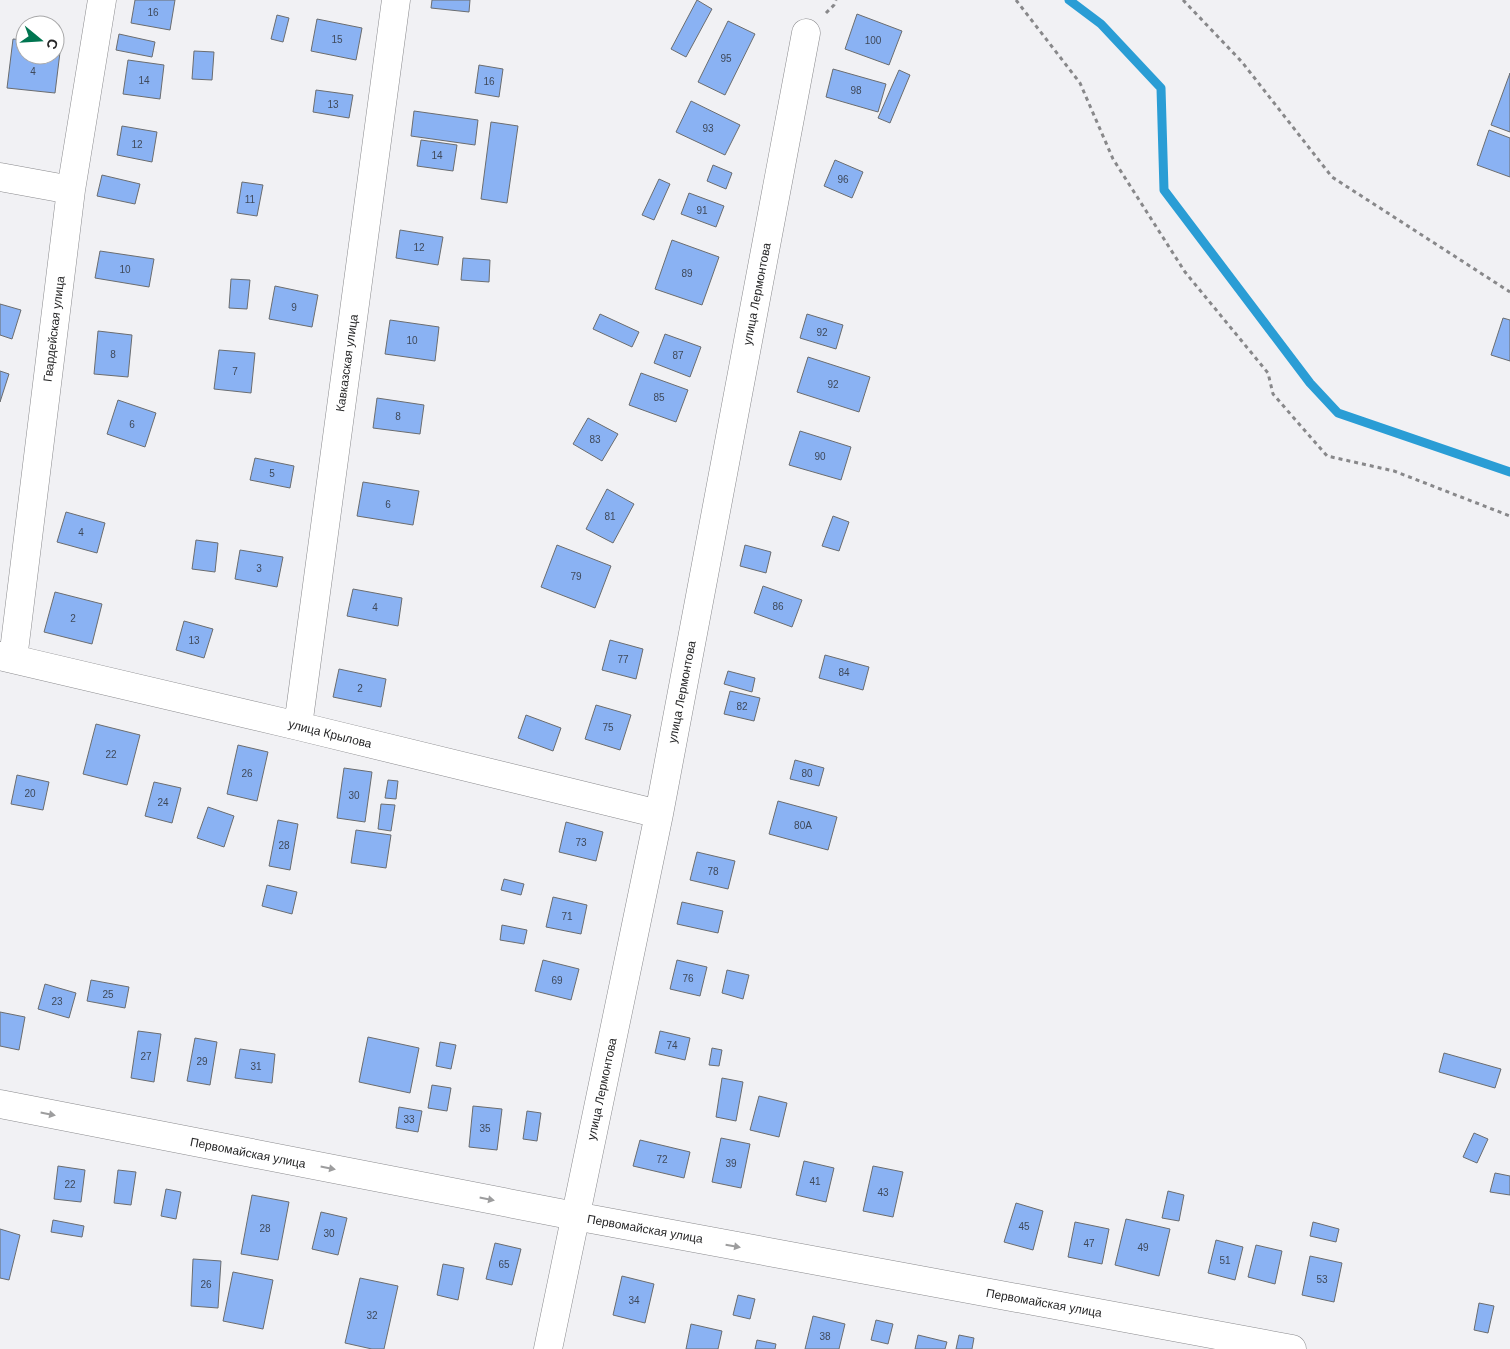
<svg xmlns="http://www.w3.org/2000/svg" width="1510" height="1349" viewBox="0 0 1510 1349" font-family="Arial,sans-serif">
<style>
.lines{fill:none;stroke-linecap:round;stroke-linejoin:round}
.stream{stroke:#2a9dd5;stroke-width:9}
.building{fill:#8ab2f3;stroke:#6b6d6f}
.minor-casing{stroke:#8a8a8d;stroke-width:29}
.path{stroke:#88888a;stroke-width:3;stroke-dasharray:4 4;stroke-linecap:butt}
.minor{stroke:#fff;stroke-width:28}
.oneway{fill:#9d9d9e}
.labels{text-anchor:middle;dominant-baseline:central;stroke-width:5;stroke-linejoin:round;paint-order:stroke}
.number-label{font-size:10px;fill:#3f495a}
.street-label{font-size:12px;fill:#262627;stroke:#fff}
</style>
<rect width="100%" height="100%" fill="#f1f1f4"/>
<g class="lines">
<path class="stream" d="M 1069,0 L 1101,24 L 1161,88 L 1164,190 L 1310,383 L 1338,413 L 1510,472"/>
</g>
<path class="building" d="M 135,0 L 175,0 L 170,30 L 131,23 Z
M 432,0 L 470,0 L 469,12 L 431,8 Z
M 697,0 L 712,9 L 686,57 L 671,49 Z
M 857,14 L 902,31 L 889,65 L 845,49 Z
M 277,15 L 289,18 L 283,42 L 271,39 Z
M 317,19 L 362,28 L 356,60 L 311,51 Z
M 728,21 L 755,34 L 725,95 L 698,82 Z
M 119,34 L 155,42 L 152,57 L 116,50 Z
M 13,39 L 25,40 L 25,55 L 55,55 L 55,44 L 61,44 L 55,93 L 7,88 Z
M 194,51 L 214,52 L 212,80 L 192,79 Z
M 128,60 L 164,65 L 160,99 L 123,94 Z
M 479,65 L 503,69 L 499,97 L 475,93 Z
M 833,69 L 886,84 L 878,112 L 826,97 Z
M 899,70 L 910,75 L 890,123 L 878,118 Z
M 1510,73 L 1510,132 L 1491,125 Z
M 316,90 L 353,95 L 349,118 L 313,112 Z
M 691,101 L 740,125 L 725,155 L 676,132 Z
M 414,111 L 478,120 L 475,145 L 411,136 Z
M 491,122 L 518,126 L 507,203 L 481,199 Z
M 122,126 L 157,132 L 152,162 L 117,155 Z
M 1489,130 L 1510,138 L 1510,177 L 1477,165 Z
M 421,140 L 457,145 L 453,171 L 417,166 Z
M 835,160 L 863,172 L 852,198 L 824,186 Z
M 713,165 L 732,173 L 726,189 L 707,181 Z
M 102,175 L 140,184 L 135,204 L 97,196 Z
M 659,179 L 670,184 L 654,220 L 642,215 Z
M 242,182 L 263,185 L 257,216 L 237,213 Z
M 689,193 L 724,206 L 716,227 L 681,214 Z
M 400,230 L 443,237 L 438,265 L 396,258 Z
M 672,240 L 719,257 L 702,305 L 655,289 Z
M 100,251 L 154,259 L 149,287 L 95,278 Z
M 463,258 L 490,260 L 489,282 L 461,280 Z
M 231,279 L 250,280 L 247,309 L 229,308 Z
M 275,286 L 318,295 L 312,327 L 269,319 Z
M 0,304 L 21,310 L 12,339 L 0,335 Z
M 600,314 L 639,332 L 632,347 L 593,329 Z
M 807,314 L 843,325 L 836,349 L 800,338 Z
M 1503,318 L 1510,320 L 1510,361 L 1491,355 Z
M 390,320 L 439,327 L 435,361 L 385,354 Z
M 98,331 L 132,335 L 128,377 L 94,374 Z
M 665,334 L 701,347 L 690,377 L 654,363 Z
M 219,350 L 255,353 L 251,393 L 214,389 Z
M 808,357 L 870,377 L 859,412 L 797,392 Z
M 0,371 L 9,374 L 0,402 Z
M 641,373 L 688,390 L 676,422 L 629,405 Z
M 377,398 L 424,405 L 420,434 L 373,428 Z
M 118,400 L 156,413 L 145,447 L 107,434 Z
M 588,418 L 618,434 L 602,461 L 573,444 Z
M 800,431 L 851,447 L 841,480 L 789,465 Z
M 255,458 L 294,466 L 290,488 L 250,480 Z
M 363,482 L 419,491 L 413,525 L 357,516 Z
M 607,489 L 634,504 L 613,543 L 586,529 Z
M 66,512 L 105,523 L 97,553 L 57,542 Z
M 833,516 L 849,522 L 839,551 L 822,546 Z
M 196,540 L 218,543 L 215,572 L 192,569 Z
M 557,545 L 611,566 L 595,608 L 541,587 Z
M 745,545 L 771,552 L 766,573 L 740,566 Z
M 240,550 L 283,557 L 277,587 L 235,579 Z
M 763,586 L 802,600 L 792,627 L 754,613 Z
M 353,589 L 402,598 L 398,626 L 347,616 Z
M 55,592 L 102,604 L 92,644 L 44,632 Z
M 184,621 L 213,629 L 204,658 L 176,650 Z
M 610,640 L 643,649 L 636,679 L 602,670 Z
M 825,655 L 869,667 L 863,690 L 819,678 Z
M 339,669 L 386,679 L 381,707 L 333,697 Z
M 728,671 L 755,678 L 752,692 L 724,684 Z
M 730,691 L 760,698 L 754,721 L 724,714 Z
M 596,705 L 631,715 L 620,750 L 585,739 Z
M 526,715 L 561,728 L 553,751 L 518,738 Z
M 96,724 L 140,735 L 127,785 L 83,774 Z
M 238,745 L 268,752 L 257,801 L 227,794 Z
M 795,760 L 824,768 L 819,786 L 790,779 Z
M 344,768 L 372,772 L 365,822 L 337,818 Z
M 17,775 L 49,782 L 43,810 L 11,804 Z
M 388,780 L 398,781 L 396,799 L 385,798 Z
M 154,782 L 181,788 L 172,823 L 145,816 Z
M 778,801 L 837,817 L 828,850 L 769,834 Z
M 381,804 L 395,805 L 391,831 L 378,829 Z
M 208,807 L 234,816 L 224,847 L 197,838 Z
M 278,820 L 298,824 L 290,870 L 269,866 Z
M 566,822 L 603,832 L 596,861 L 559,852 Z
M 356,830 L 391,835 L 386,868 L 351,863 Z
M 697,852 L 735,861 L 728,889 L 690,880 Z
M 504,879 L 524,884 L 521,895 L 501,890 Z
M 267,885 L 297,892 L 292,914 L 262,906 Z
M 553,897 L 587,905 L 581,934 L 546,927 Z
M 682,902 L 723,911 L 718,933 L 677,924 Z
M 502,925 L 527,930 L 524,944 L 500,940 Z
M 543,960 L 579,969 L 571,1000 L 535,991 Z
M 677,960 L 707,967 L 700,996 L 670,989 Z
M 727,970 L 749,975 L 743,999 L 722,993 Z
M 91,980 L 129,987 L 125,1008 L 87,1001 Z
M 45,984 L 76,993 L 69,1018 L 38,1009 Z
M 0,1012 L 25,1017 L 19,1050 L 0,1046 Z
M 138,1031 L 161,1034 L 154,1082 L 131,1078 Z
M 660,1031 L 690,1038 L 685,1060 L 655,1053 Z
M 368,1037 L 419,1048 L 410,1093 L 359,1082 Z
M 195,1038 L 217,1042 L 210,1085 L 187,1081 Z
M 440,1042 L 456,1045 L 451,1069 L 436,1066 Z
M 712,1048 L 722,1050 L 719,1066 L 709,1065 Z
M 240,1049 L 275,1054 L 272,1083 L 235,1078 Z
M 1444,1053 L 1501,1069 L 1495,1088 L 1439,1072 Z
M 722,1078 L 743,1082 L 736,1121 L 716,1117 Z
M 432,1085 L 451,1088 L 447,1111 L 428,1108 Z
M 759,1096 L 787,1103 L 779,1137 L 750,1130 Z
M 473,1106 L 502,1109 L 497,1150 L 469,1147 Z
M 399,1107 L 422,1111 L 418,1132 L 396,1128 Z
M 527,1111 L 541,1113 L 537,1141 L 523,1139 Z
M 1474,1133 L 1488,1139 L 1477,1163 L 1463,1157 Z
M 721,1138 L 750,1144 L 741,1188 L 712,1182 Z
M 640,1140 L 690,1152 L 684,1178 L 633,1166 Z
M 804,1161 L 834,1168 L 826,1202 L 796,1195 Z
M 58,1166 L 85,1170 L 81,1202 L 54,1199 Z
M 873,1166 L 903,1172 L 893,1217 L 863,1211 Z
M 118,1170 L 136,1172 L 131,1205 L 114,1203 Z
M 1495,1173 L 1510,1176 L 1510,1195 L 1490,1192 Z
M 166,1189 L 181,1192 L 176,1219 L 161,1216 Z
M 1168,1191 L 1184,1195 L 1179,1221 L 1162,1218 Z
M 252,1195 L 289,1202 L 278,1260 L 241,1254 Z
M 1016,1203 L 1043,1211 L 1033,1250 L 1004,1242 Z
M 321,1212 L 347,1218 L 338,1255 L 312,1249 Z
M 1126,1219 L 1170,1229 L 1159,1276 L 1115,1265 Z
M 53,1220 L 84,1226 L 82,1237 L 51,1232 Z
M 1075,1222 L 1109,1229 L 1102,1264 L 1068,1257 Z
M 1313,1222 L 1339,1229 L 1336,1242 L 1310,1236 Z
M 0,1229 L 20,1235 L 9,1280 L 0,1278 Z
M 1216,1240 L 1243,1247 L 1235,1280 L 1208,1273 Z
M 495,1243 L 521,1249 L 512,1285 L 486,1279 Z
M 1256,1245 L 1282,1251 L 1275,1284 L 1248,1277 Z
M 1310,1256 L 1342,1263 L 1334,1302 L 1302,1295 Z
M 193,1259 L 221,1261 L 218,1308 L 191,1306 Z
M 443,1264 L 464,1268 L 458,1300 L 437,1295 Z
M 233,1272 L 273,1280 L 263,1329 L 223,1321 Z
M 622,1276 L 654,1284 L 645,1323 L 613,1315 Z
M 360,1278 L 398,1286 L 384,1349 L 372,1349 L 345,1343 Z
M 738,1295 L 755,1299 L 750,1319 L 733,1315 Z
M 1479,1303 L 1494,1306 L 1488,1333 L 1474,1330 Z
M 813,1316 L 845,1324 L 839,1349 L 805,1349 Z
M 876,1320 L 893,1324 L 888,1344 L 871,1340 Z
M 691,1324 L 722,1331 L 718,1349 L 686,1349 Z
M 918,1335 L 947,1342 L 945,1349 L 915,1349 Z
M 959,1335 L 974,1338 L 972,1349 L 956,1349 Z
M 757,1340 L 776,1344 L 775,1349 L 755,1349 Z"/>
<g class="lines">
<g class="minor-casing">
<path id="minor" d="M 0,177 L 71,190
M 0,656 L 298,726 L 659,814
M 13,659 L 71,190 L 102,0
M 298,726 L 396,0
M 0,1104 L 575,1216 L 1292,1349
M 548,1349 L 659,814 L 806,33"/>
</g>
<path class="path" d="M 1016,0 L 1080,83 L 1113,159 L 1185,272 L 1268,373 L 1273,394 L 1327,456 L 1394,471 L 1510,516
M 1183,0 L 1242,62 L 1332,177 L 1510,292
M 826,13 L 834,5 L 836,0"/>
<use href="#minor" class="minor"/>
</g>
<defs><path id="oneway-solid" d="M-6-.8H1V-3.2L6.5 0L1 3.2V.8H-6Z" transform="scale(1.25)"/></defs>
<g class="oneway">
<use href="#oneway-solid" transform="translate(48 1114) rotate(11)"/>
<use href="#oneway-solid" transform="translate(328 1168) rotate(11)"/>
<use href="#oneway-solid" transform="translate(487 1199) rotate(11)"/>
<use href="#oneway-solid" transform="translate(733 1246) rotate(10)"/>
</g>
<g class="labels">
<g class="number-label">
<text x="153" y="12">16</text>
<text x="337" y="39">15</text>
<text x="873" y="40">100</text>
<text x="726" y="58">95</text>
<text x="33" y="71">4</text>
<text x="144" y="80">14</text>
<text x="489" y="81">16</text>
<text x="856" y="90">98</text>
<text x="333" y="104">13</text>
<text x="708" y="128">93</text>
<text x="137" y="144">12</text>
<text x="437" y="155">14</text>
<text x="843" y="179">96</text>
<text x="250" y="199">11</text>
<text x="702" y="210">91</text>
<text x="419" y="247">12</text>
<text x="125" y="269">10</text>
<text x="687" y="273">89</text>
<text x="294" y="307">9</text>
<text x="822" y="332">92</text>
<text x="412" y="340">10</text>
<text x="113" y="354">8</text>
<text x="678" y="355">87</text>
<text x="235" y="371">7</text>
<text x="833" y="384">92</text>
<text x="659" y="397">85</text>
<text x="398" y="416">8</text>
<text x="132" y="424">6</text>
<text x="595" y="439">83</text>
<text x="820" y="456">90</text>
<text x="272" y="473">5</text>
<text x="388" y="504">6</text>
<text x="610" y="516">81</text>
<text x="81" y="532">4</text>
<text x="259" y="568">3</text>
<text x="576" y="576">79</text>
<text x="778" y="606">86</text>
<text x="375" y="607">4</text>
<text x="73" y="618">2</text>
<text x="194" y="640">13</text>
<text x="623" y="659">77</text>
<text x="844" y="672">84</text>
<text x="360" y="688">2</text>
<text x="742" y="706">82</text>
<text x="608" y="727">75</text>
<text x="111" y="754">22</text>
<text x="247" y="773">26</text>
<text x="807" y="773">80</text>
<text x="30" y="793">20</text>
<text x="354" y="795">30</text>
<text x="163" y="802">24</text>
<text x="803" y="825">80А</text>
<text x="581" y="842">73</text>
<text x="284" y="845">28</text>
<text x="713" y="871">78</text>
<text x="567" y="916">71</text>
<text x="688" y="978">76</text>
<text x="557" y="980">69</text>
<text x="108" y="994">25</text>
<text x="57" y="1001">23</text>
<text x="672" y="1045">74</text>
<text x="146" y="1056">27</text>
<text x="202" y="1061">29</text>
<text x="256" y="1066">31</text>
<text x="409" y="1119">33</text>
<text x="485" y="1128">35</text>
<text x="662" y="1159">72</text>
<text x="731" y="1163">39</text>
<text x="815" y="1181">41</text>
<text x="70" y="1184">22</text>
<text x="883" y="1192">43</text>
<text x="1024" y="1226">45</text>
<text x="265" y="1228">28</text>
<text x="329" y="1233">30</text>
<text x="1089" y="1243">47</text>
<text x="1143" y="1247">49</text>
<text x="1225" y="1260">51</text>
<text x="504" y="1264">65</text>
<text x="1322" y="1279">53</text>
<text x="206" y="1284">26</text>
<text x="634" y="1300">34</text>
<text x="372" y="1315">32</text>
<text x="825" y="1336">38</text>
</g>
<g class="street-label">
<text transform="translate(757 294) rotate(-79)">улица Лермонтова</text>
<text transform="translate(54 329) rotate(-83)">Гвардейская улица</text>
<text transform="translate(347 363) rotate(-82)">Кавказская улица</text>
<text transform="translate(682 692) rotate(-79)">улица Лермонтова</text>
<text transform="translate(330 734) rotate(14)">улица Крылова</text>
<text transform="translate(602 1089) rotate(-78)">улица Лермонтова</text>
<text transform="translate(248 1153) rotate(11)">Первомайская улица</text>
<text transform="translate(645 1229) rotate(10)">Первомайская улица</text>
<text transform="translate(1044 1303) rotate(10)">Первомайская улица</text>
</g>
</g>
<g transform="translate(40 40) rotate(108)"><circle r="24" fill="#ffffff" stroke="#a8a8a9"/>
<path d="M0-4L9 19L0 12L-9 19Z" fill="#007550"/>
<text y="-8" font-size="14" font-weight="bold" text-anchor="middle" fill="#262627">С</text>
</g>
</svg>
